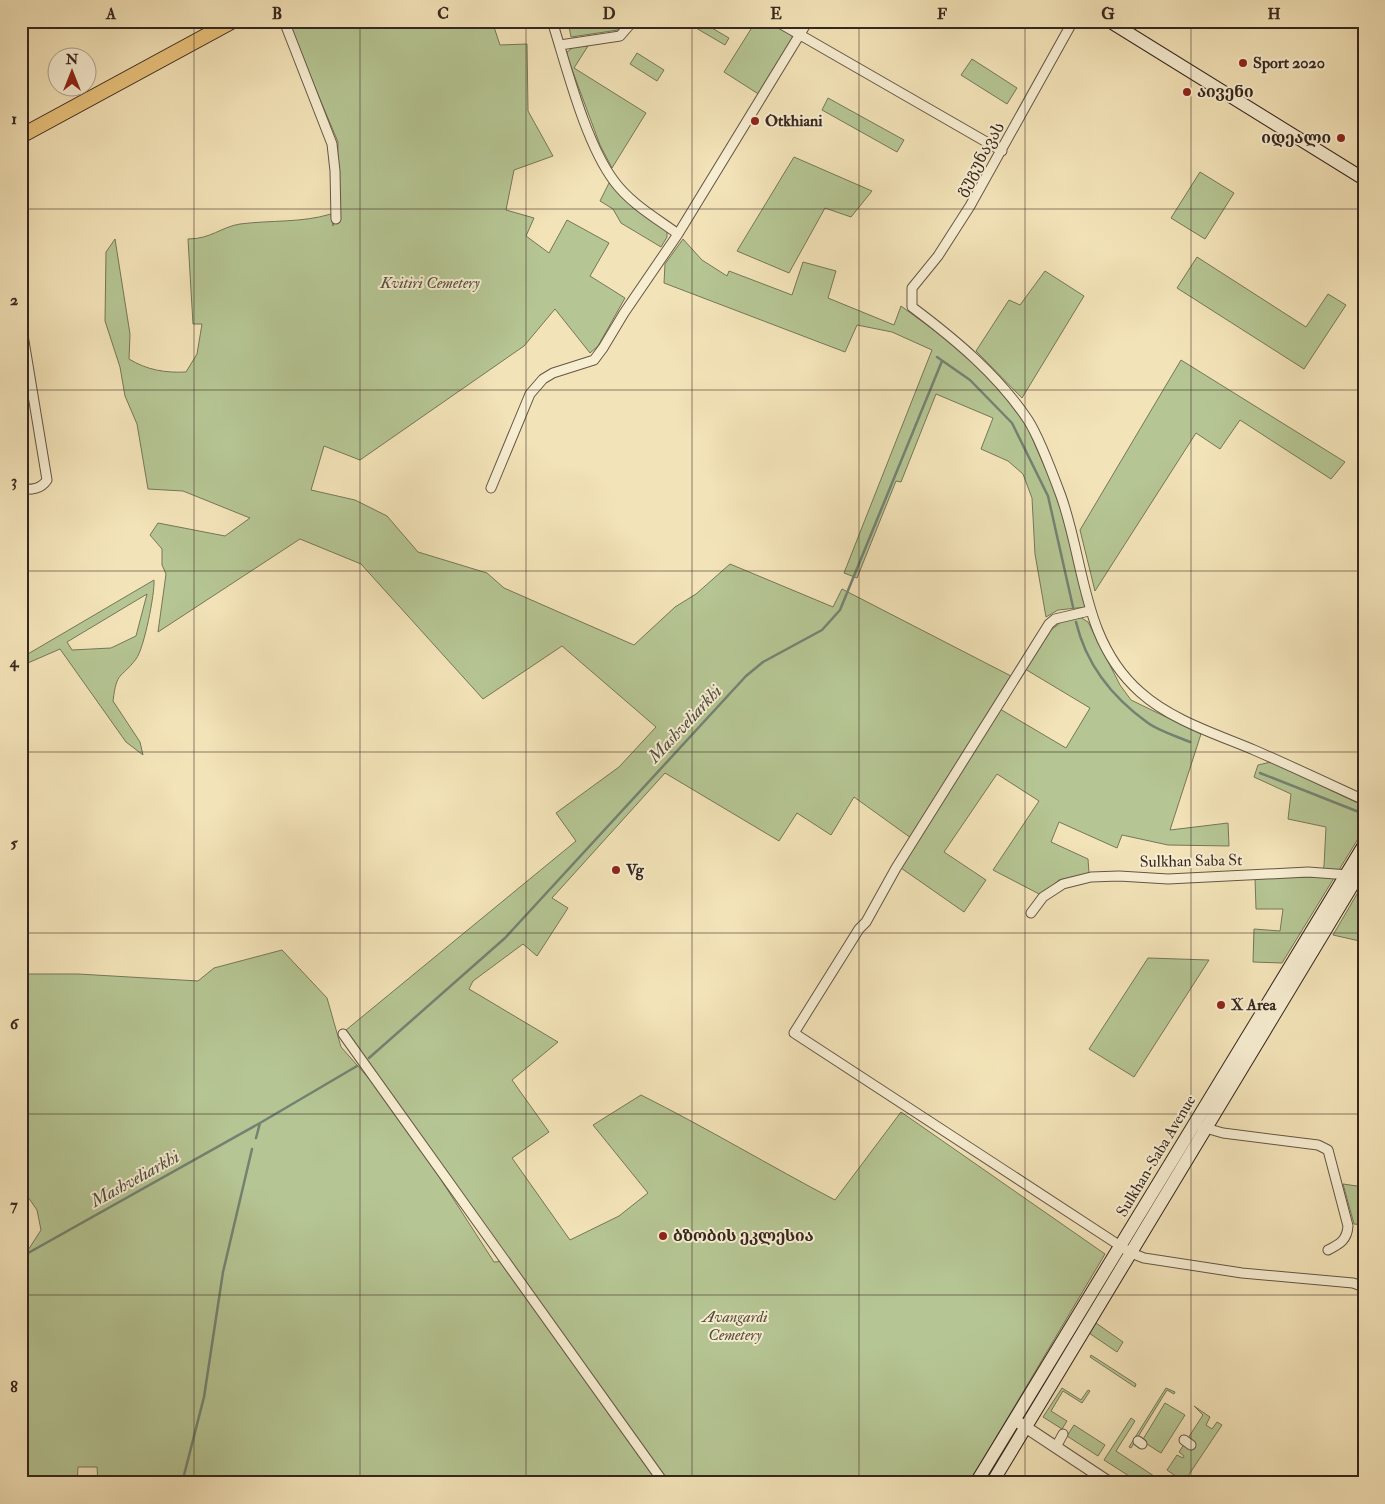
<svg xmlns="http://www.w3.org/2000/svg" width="1385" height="1504" viewBox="0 0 1385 1504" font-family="'IM FELL Double Pica','Noto Serif Georgian',serif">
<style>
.green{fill:#b5c593;stroke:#767659;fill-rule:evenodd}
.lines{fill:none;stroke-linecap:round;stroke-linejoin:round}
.stream{stroke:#748272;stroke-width:2.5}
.minor-casing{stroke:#655645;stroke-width:11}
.tertiary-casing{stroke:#655645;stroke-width:13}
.secondary-casing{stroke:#36271f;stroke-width:14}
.primary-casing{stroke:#36271f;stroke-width:16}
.minor{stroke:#f7edd1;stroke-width:9}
.tertiary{stroke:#f7edd1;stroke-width:11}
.secondary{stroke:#f7edd1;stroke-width:12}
.primary{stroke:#eac27c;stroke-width:14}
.grid{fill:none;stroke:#36271f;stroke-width:1;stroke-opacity:0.55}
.poi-dot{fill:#8f2418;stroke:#f7edd1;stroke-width:2}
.labels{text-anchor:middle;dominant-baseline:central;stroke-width:4;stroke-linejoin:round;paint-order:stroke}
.poi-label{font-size:16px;font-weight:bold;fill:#36271f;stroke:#f7edd1;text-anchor:start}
.street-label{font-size:16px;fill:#36271f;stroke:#f7edd1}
.park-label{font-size:16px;font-style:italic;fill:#564e3c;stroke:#f7edd1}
.water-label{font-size:18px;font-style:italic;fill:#504d42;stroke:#f7edd1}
.neatline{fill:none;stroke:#36271f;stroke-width:2}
.grid-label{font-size:16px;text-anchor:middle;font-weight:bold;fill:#36271f}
</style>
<rect width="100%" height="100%" fill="#f3e3b8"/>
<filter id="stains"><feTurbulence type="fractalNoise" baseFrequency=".004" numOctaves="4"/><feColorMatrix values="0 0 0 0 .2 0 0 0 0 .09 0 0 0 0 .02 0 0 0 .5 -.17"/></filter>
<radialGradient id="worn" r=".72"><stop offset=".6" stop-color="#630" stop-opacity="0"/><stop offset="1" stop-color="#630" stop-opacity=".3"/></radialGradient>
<path class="green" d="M 287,21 L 492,21 L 500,45 L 527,44 L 528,111 L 553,156 L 514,170 L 506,210 L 534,218 L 526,236 L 549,253 L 567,220 L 609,243 L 590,276 L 625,298 L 598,346 L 590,353 L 555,309 L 524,346 L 360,460 L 324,446 L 311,490 L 355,500 L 387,516 L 418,552 L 487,573 L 504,588 L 634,645 L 675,607 L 696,594 L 730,564 L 833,607 L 842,589 L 1011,676 L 911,838 L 854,797 L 831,835 L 797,813 L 779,841 L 665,773 L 552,898 L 568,908 L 537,956 L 523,944 L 473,981 L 469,989 L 558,1042 L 512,1080 L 549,1132 L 512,1158 L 570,1240 L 619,1216 L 648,1193 L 593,1125 L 641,1095 C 707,1128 770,1166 835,1200 L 901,1112 L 1105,1254 L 969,1483 L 98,1483 L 97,1467 L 78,1467 L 77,1483 L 21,1483 L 21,1261 L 41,1230 L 37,1210 L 21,1187 L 21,974 L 78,974 L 198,981 L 214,968 L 282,950 L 327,998 L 341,1047 L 373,1083 L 436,1172 L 494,1262 L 508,1261 L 346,1030 L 576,841 L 556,813 L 619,767 L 656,727 L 562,646 L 483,699 L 361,564 L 300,539 L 158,632 L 166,574 L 162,565 L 162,549 L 150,535 L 158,523 L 225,536 L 250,518 L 183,491 L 148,489 L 137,424 L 125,396 L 120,367 L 105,321 L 106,252 L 115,239 L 130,334 L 129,359 C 147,370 165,373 186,372 L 197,354 L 202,324 L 193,324 L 188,239 C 211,239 221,227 240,224 C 271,220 301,223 331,214 L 333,226 L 337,200 L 338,142 Z
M 568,21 L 599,21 L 604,24 L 605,21 L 624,21 L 618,30 L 571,37 Z
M 684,21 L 700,21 L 729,38 L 725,45 Z
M 756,21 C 769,21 787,26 793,38 L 760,95 L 724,72 Z
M 575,46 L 588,46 L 574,68 L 646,113 L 612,168 L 600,145 L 567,56 L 567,52 Z
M 637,53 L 664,70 L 657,81 L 630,64 Z
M 972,59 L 1017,88 L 1007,104 L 961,75 Z
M 828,98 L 904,140 L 897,152 L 822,110 Z
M 794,157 L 872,191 L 851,217 L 825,208 L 789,273 L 737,251 Z
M 1200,172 L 1234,193 L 1205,239 L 1171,218 Z
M 609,183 L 628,202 L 667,230 L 667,237 L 661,247 L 621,223 L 613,209 L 600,201 Z
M 683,239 L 702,260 L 727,276 L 729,271 L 792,295 L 803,262 L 836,271 L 828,298 L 894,325 L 901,306 L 953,344 L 994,383 L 1026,424 L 1058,498 L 1086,607 L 1058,610 L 1046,617 L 1035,554 L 1032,498 L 1023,474 L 1008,461 L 981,449 L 993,418 L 936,394 L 901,482 L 896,481 L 857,578 L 844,573 L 932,350 L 892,332 L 857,325 L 845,352 L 664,283 L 665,264 Z
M 1197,257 L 1306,327 L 1328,294 L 1346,305 L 1304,369 L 1177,288 Z
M 1045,271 L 1084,296 L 1022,398 L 976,351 L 1009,300 L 1020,305 Z
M 1181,360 L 1345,462 L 1331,479 L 1240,420 L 1220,449 L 1196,433 L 1095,591 L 1080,530 Z
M 154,580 C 155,593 144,649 136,659 C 120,680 117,670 113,701 L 140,742 L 143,755 L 126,742 L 60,649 L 21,666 L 21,658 ZM 147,594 L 136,636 L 111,648 L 72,650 L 67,642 Z
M 1080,617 L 1088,622 L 1120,685 L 1131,700 L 1201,734 L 1170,830 L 1228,823 L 1229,846 L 1168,845 L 1122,835 L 1117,848 L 1059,822 L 1051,842 L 1088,859 L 1089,873 L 1059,880 L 1041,895 L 993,870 L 1039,801 L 997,774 L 944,852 L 986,880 L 964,912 L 901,868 L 1000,709 L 1066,748 L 1090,708 L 1025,669 L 1051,630 L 1065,619 Z
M 1271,762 L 1364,806 L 1364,829 L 1282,963 L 1253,962 L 1254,929 L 1280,931 L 1283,909 L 1256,909 L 1255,878 L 1320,877 L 1324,866 L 1326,827 L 1288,819 L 1291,794 L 1254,777 L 1258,765 Z
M 1364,882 L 1364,942 L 1333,935 Z
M 1148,958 L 1209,960 L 1134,1077 L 1089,1049 Z
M 1343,1184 L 1364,1187 L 1364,1225 L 1354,1224 Z
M 1096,1323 L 1123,1342 L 1117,1352 L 1089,1333 Z
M 1091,1355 L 1136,1384 L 1135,1387 L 1090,1357 Z
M 1062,1388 L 1081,1400 L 1088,1390 L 1090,1391 L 1082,1403 L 1063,1391 L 1051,1411 L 1067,1421 L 1062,1429 L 1043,1417 Z
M 1166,1388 L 1175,1392 L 1174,1394 L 1167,1390 L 1131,1448 L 1129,1447 Z
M 1165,1403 L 1185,1415 L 1161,1453 L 1142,1441 Z
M 1194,1406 L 1210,1417 L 1206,1425 L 1212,1429 L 1217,1422 L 1222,1425 L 1184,1482 L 1167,1470 L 1177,1455 L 1183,1458 L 1184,1456 L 1179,1452 L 1203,1415 Z
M 1131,1418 L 1135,1421 L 1116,1451 L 1160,1480 L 1158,1483 L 1140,1483 L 1104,1460 Z
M 1074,1425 L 1105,1445 L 1098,1456 L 1067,1436 Z"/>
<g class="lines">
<path class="stream" d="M 937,357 L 970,380 L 1012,423 L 1048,496 L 1073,607
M 1076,622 C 1086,664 1113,698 1148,723 C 1159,731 1176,736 1190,742
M 1260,773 L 1364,814
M 369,1058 L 505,938 L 746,676 L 763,662 L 822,630 L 840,610 L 942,361
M 256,1138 L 260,1123 L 357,1066
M 21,1257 L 260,1123
M 182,1483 L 204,1397 L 223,1272 L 252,1149"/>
<g class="minor-casing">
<path id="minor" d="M 284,21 L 332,144 L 335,171 L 336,219
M 552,21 C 567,68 585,142 614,181 C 630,203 656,218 678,234
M 776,21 L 1002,151
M 1073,21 L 970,206 L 938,256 L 912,288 L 912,307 C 956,340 998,375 1028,420 C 1039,437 1054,477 1061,496 C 1085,563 1082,641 1140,692 C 1171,720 1216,734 1254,750 C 1291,766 1327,783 1364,800
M 560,45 L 620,36 L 633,21
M 21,323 L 47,480 C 41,489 32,490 21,489
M 491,488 L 530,394 L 543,379 L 553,373 L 594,360 L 603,348 L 624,313 L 678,234 L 808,21
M 1089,611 L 1055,619 L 1049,624 L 896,868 L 866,922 L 859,929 L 794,1033 L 1131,1253 L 1144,1258 L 1242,1273 L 1353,1283 L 1364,1287
M 1031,913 L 1043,897 L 1063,884 L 1091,877 L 1119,876 L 1168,879 L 1308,872 L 1349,875
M 343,1034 L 664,1483
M 1202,1127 L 1223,1133 L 1318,1145 L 1328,1150 L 1348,1226 C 1347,1240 1340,1244 1328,1250
M 1184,1440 L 1191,1445
M 1138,1441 L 1142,1444
M 1056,1447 L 1063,1434"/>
</g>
<g class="tertiary-casing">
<path id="tertiary" d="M 1018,1422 L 1110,1483"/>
</g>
<g class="secondary-casing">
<path id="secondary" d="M 1109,21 L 1364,179
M 976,1483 L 1364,845
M 992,1483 L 1364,866"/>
</g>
<g class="primary-casing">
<path id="primary" d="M 21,136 L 233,21"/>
</g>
<use href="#minor" class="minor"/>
<use href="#tertiary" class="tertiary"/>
<use href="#secondary" class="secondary"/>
<use href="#primary" class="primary"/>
</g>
<path class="grid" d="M 194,21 L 194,1483M 360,21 L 360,1483M 526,21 L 526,1483M 692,21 L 692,1483M 859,21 L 859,1483M 1025,21 L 1025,1483M 1191,21 L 1191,1483M 21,209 L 1364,209M 21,390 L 1364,390M 21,571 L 1364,571M 21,752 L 1364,752M 21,933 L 1364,933M 21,1114 L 1364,1114M 21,1295 L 1364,1295"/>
<g class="poi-dot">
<circle cx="1243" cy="63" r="5"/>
<circle cx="1187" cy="92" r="5"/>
<circle cx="755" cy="121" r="5"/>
<circle cx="1341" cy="138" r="5"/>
<circle cx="616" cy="870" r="5"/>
<circle cx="1221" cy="1005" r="5"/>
<circle cx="663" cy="1236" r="5"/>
</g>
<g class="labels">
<g class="poi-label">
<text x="1253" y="63">Sport 2020</text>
<text x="1197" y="92">აივენი</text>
<text x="765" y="121">Otkhiani</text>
<text x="1331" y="138" text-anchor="end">იდეალი</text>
<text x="626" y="870">Vg</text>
<text x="1231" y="1005">X Area</text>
<text x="673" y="1236">ბზობის ეკლესია</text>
</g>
<g class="street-label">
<text transform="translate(980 159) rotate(-60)">გუგუნავას</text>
<text transform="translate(1191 861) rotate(-1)">Sulkhan Saba St</text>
<text transform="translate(1156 1156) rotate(-59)">Sulkhan-Saba Avenue</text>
</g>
<g class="park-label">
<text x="430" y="283">Kvitiri Cemetery</text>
<text x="735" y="1317">Avangardi<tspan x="735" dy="18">Cemetery</tspan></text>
</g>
<g class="water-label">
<text transform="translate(685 724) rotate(-47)">Mashveliarkhi</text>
<text transform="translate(135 1179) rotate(-29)">Mashveliarkhi</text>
</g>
</g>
<rect width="1385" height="1504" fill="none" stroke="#f3e3b8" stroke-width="55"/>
<g transform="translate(72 72)"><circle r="24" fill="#f7edd1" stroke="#aa9e8a"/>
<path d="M0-4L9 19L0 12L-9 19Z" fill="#8f2418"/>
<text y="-8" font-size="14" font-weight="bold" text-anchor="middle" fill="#36271f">N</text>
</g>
<rect x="28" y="28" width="1330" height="1448" class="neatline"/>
<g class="grid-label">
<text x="111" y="19">A</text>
<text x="277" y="19">B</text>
<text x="443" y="19">C</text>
<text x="609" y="19">D</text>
<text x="776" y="19">E</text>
<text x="942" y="19">F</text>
<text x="1108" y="19">G</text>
<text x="1274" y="19">H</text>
<text x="14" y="124">1</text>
<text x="14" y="305">2</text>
<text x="14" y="486">3</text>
<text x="14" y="667">4</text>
<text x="14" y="848">5</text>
<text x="14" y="1029">6</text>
<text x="14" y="1210">7</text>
<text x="14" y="1392">8</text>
</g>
<rect width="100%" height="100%" filter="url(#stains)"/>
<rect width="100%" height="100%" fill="url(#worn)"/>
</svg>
